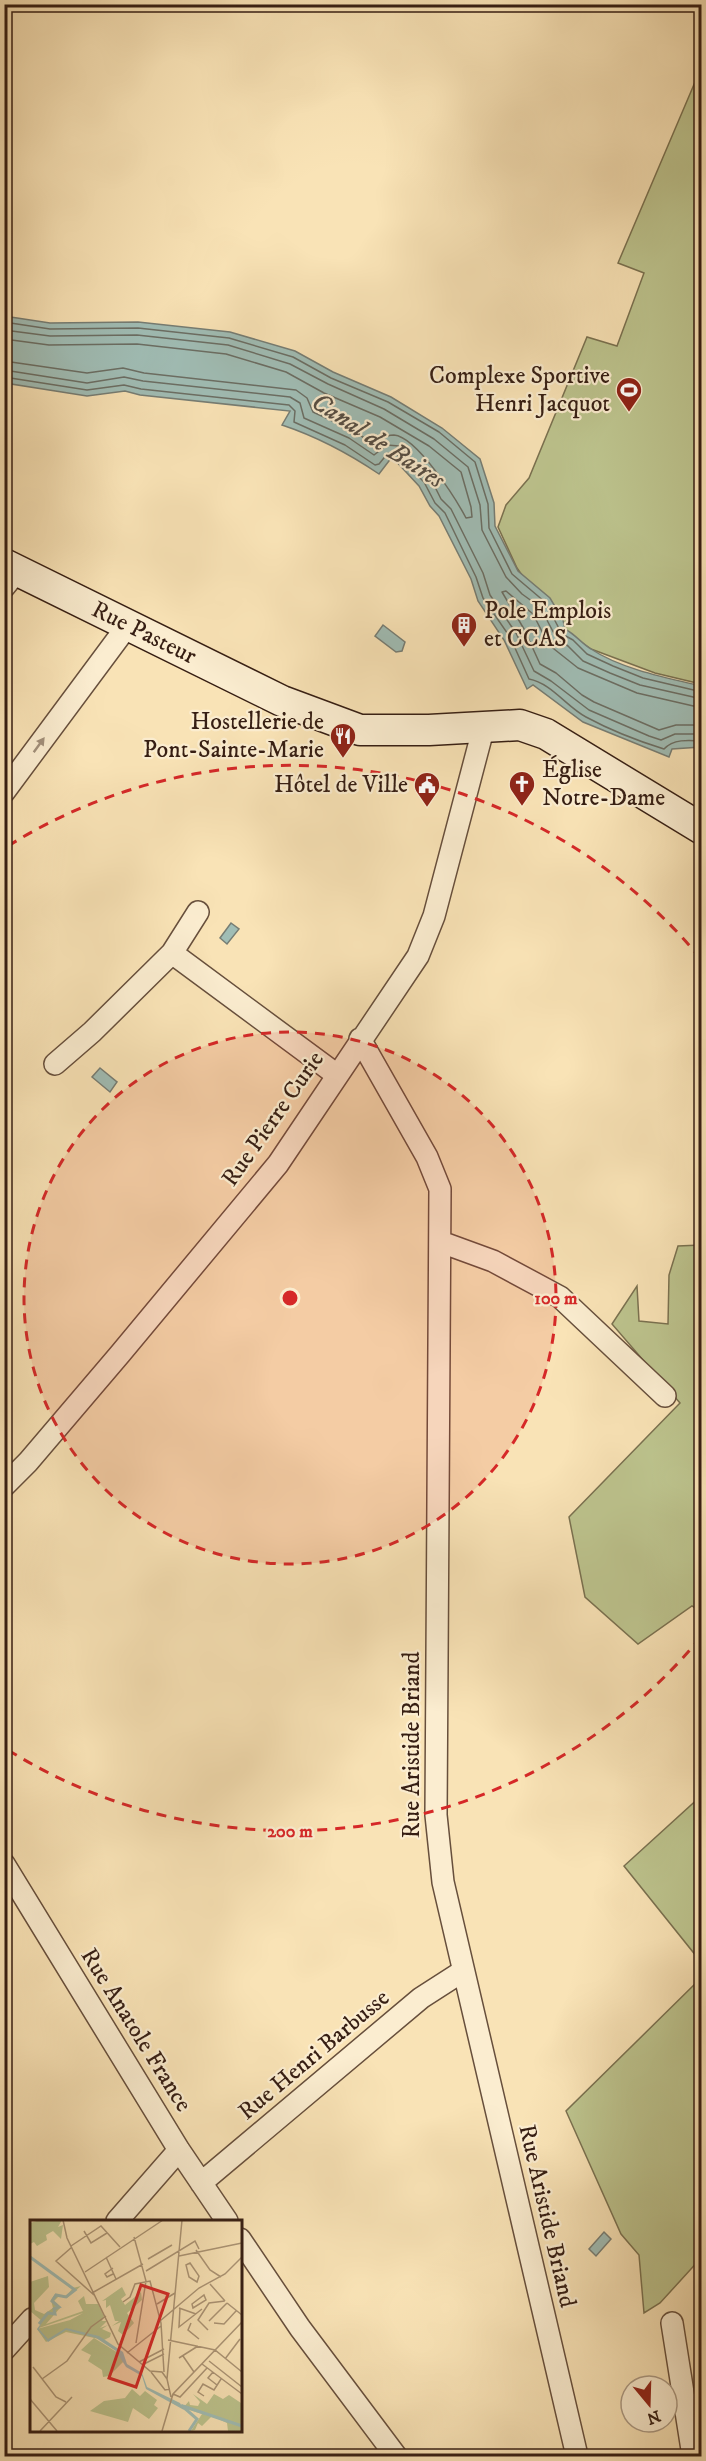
<svg xmlns="http://www.w3.org/2000/svg" width="706" height="2461" viewBox="0 0 706 2461" font-family="'IM FELL DW Pica',serif">
<style>
.green{fill:#bdc48e;stroke:#7a7150;stroke-width:1.5}
.water{fill:#a0bdb5;stroke:#767d74;stroke-width:1.5}
.lines{fill:none;stroke-linecap:round;stroke-linejoin:round}
.shore{stroke:#6b6e64;stroke-width:1.5}
.street-casing{stroke:#674f3c;stroke-width:24}
.secondary-casing{stroke:#361e13;stroke-width:33}
.street{stroke:#fbedd0;stroke-width:21}
.secondary{stroke:#fbedd0;stroke-width:30}
.oneway{fill:#a2907b}
.ring{fill:none;stroke:#d62828;stroke-width:3;stroke-dasharray:10 8}
.labels{text-anchor:middle;dominant-baseline:central;stroke-width:4.5;stroke-linejoin:round;paint-order:stroke}
.poi-label{font-size:24px;fill:#361e13;stroke:#fbedd0;text-anchor:end}
.street-label{font-size:24px;fill:#361e13;stroke:#fbedd0}
.water-label{font-size:26px;font-style:italic;fill:#564e44;stroke:#fbedd0}
.inset-river{fill:none;stroke:#a0bdb5;stroke-width:3}
.inset-road{fill:none;stroke:#ab9475;stroke-width:1.5}
.view{fill:#d62828;fill-opacity:0.15;stroke:#d62828;stroke-width:3}
.inset-edge{fill:none;stroke:#361e13;stroke-width:3}
.centre{fill:#d62828;stroke:#fbedd0;stroke-width:3}
.ring-label{font-size:18px;text-anchor:middle;font-weight:bold;fill:#d62828;stroke:#fbedd0;stroke-width:4.5;stroke-linejoin:round;paint-order:stroke}
</style>
<rect width="100%" height="100%" fill="#f9e3b6"/>
<filter id="stains"><feTurbulence type="fractalNoise" baseFrequency=".00333" numOctaves="4"/><feColorMatrix values="0 0 0 0 .2 0 0 0 0 .09 0 0 0 0 .02 0 0 0 .5 -.17"/></filter>
<radialGradient id="worn" r=".72"><stop offset=".6" stop-color="#630" stop-opacity="0"/><stop offset="1" stop-color="#630" stop-opacity=".3"/></radialGradient>
<path class="green" d="M 701,68 L 701,684 L 655,673 L 591,649 L 557,625 L 517,568 L 498,527 L 506,505 L 529,478 L 587,337 L 617,346 L 644,273 L 618,263 Z
M 701,1245 L 701,1612 L 692,1606 L 638,1644 L 585,1597 L 569,1517 L 680,1403 L 612,1324 L 637,1286 L 639,1321 L 668,1324 L 669,1275 L 678,1246 Z
M 701,1796 L 701,1962 L 624,1866 Z
M 701,1978 L 701,2258 L 660,2303 L 644,2313 L 639,2255 L 621,2234 L 566,2111 Z"/>
<path class="water" d="M 4,316 L 50,323 L 138,322 L 230,332 L 295,351 L 333,372 L 391,397 L 442,428 L 480,459 L 494,503 L 495,526 L 518,571 L 550,598 L 563,620 L 565,629 C 576,635 581,643 591,649 C 621,669 667,678 701,686 L 701,747 L 672,749 L 669,757 L 583,722 L 533,685 L 527,689 L 504,640 L 478,601 L 471,579 L 439,516 L 430,506 L 419,486 L 392,457 L 379,474 C 348,453 318,437 282,425 L 290,411 L 140,395 L 125,391 L 87,396 L 5,383 Z
M 383,625 L 405,642 L 402,651 L 396,652 L 375,636 Z
M 231,923 L 239,929 L 227,944 L 220,938 Z
M 100,1068 L 117,1082 L 110,1092 L 92,1077 Z
M 604,2232 L 611,2239 L 596,2256 L 589,2249 Z"/>
<g class="lines">
<path class="shore" d="M 4,322 L 50,329 L 138,328 L 229,338 L 293,357 L 331,378 L 388,402 L 439,432 L 475,462 L 488,504 L 489,528 L 512,574 L 545,602 L 562,634 L 573,640 L 587,654 L 613,666 L 643,678 L 702,692
M 4,330 L 50,336 L 137,335 L 228,345 L 290,364 L 328,384 L 384,409 L 434,439 L 468,467 L 480,505 L 482,530 L 506,577 L 522,594 L 540,607 L 557,639 L 568,646 L 583,661 L 610,673 L 640,685 L 702,699
M 4,339 L 49,345 L 137,344 L 226,354 L 286,372 L 324,393 L 380,417 L 429,446 L 461,472 L 471,507 L 472,517 L 466,518 C 456,499 417,437 394,435 C 385,435 379,440 372,443 L 352,430 L 313,412 L 307,398 L 296,390 L 144,373 L 123,368 L 87,373 L 4,361
M 4,370 L 87,383 L 124,377 L 143,381 L 290,397 L 300,403 L 304,418 L 349,438 L 374,455 L 387,445 L 399,446 L 430,477 L 441,499 L 451,509 L 483,573 L 490,595 L 516,633 L 534,671 L 551,681 L 589,710 L 649,736 L 661,740 L 675,734 L 702,734
M 4,377 L 87,390 L 124,385 L 141,389 L 289,405 L 295,411 L 294,422 L 345,445 L 375,465 L 379,464 L 388,453 L 395,453 L 424,482 L 435,503 L 445,513 L 476,577 L 483,598 L 510,637 L 529,679 C 551,683 567,707 586,717 C 610,730 638,741 664,749 C 673,739 688,740 702,741
M 702,708 L 637,693 L 578,668 L 549,645 L 533,614 L 506,591 L 502,592 L 524,629 L 540,664 L 556,673 L 582,695 L 594,702 L 659,730 L 676,725 L 702,725"/>
<g class="street-casing">
<path id="street" d="M 4,587 L 18,570
M 4,792 L 128,625
M 172,953 L 198,912
M 360,1039 L 427,1157 L 440,1189 L 436,1815 L 443,1882 L 577,2456
M 55,1064 L 92,1032 L 172,953 L 337,1075
M 441,1242 L 493,1261 L 560,1297 L 665,1396
M 4,1486 L 28,1462 L 120,1354 L 278,1164 L 418,956 L 434,916 L 484,726
M 4,1864 L 179,2150 L 227,2221
M 201,2183 L 421,1998 L 463,1971
M 117,2221 L 179,2150
M 240,2239 L 300,2328 L 396,2456
M 672,2323 L 693,2456
M 4,2350 L 32,2319"/>
</g>
<g class="secondary-casing">
<g id="secondary">
<path id="s1" d="M 4,564 L 282,701 L 360,730 L 429,730 L 520,725 L 546,734 L 702,829"/>
</g>
</g>
<use href="#street" class="street"/>
<use href="#secondary" class="secondary"/>
</g>
<defs><path id="oneway-solid" d="M-6-.8H1V-3.2L6.5 0L1 3.2V.8H-6Z" transform="scale(1.5)"/></defs>
<use class="oneway" href="#oneway-solid" transform="translate(39 745) rotate(-54)"/>
<circle cx="290" cy="1298" r="266" fill="#d62828" fill-opacity=".12"/>
<g class="ring">
<circle cx="290" cy="1298" r="266"/>
<path d="M701 1637A533 533 0 0 1 8 1750M8 846A533 533 0 0 1 701 959"/>
</g>
<defs>
<g id="stadium-pin" transform="scale(1.35)"><path d="M0 17L-7.5 6A9.5 9.5 0 1 1 7.5 6Z" fill="#8f2418" stroke="#fbedd0"/><path d="M0-5a6.5 5 0 1 0 0 10a6.5 5 0 1 0 0-10ZM-3.5-1.8h7v3.6h-7Z" fill="#fff"/></g>
<g id="building-pin" transform="scale(1.35)"><path d="M0 17L-7.5 6A9.5 9.5 0 1 1 7.5 6Z" fill="#8f2418" stroke="#fbedd0"/><path d="M-4-6H4V6H1V3H-1V6H-4ZM-2.5-4.3h1.7v1.8h-1.7ZM.8-4.3h1.7v1.8H.8ZM-2.5-1h1.7V.8h-1.7ZM.8-1h1.7V.8H.8Z" fill="#fff"/></g>
<g id="restaurant-pin" transform="scale(1.35)"><path d="M0 17L-7.5 6A9.5 9.5 0 1 1 7.5 6Z" fill="#8f2418" stroke="#fbedd0"/><path d="M-5-6h1v4h1v-4h1v4h1v-4h1v5L-1.5 .5V6h-2V.5L-5-1ZM5-6V6H3V1.5H1.5Q1.5-4 5-6Z" fill="#fff"/></g>
<g id="church-pin" transform="scale(1.35)"><path d="M0 17L-7.5 6A9.5 9.5 0 1 1 7.5 6Z" fill="#8f2418" stroke="#fbedd0"/><path d="M-1.2-6h2.4v3.5h3.3v2.4h-3.3V6h-2.4V-.1h-3.3v-2.4h3.3Z" fill="#fff"/></g>
<g id="civic-pin" transform="scale(1.35)"><path d="M0 17L-7.5 6A9.5 9.5 0 1 1 7.5 6Z" fill="#8f2418" stroke="#fbedd0"/><path d="M-.6-6.5H3V-4.5H.6V-3L4-1V1h2V6H-6V1h2V-1L-.6-3ZM-1.2 2.5V6h2.4V2.5Z" fill="#fff"/></g>
</defs>
<g fill-rule="evenodd">
<use href="#stadium-pin" x="629" y="390"/>
<use href="#building-pin" x="464" y="625"/>
<use href="#restaurant-pin" x="343" y="736"/>
<use href="#church-pin" x="522" y="784"/>
<use href="#civic-pin" x="427" y="785"/>
</g>
<g class="labels">
<g class="poi-label">
<text x="610" y="376">Complexe Sportive<tspan x="610" dy="28">Henri Jacquot</tspan></text>
<text x="484" y="611" text-anchor="start">Pole Emplois<tspan x="484" dy="28">et CCAS</tspan></text>
<text x="324" y="722">Hostellerie de<tspan x="324" dy="28">Pont-Sainte-Marie</tspan></text>
<text x="542" y="770" text-anchor="start">Église<tspan x="542" dy="28">Notre-Dame</tspan></text>
<text x="408" y="785">Hôtel de Ville</text>
</g>
<g class="street-label">
<text stroke="none"><textPath href="#s1" startOffset="156">Rue Pasteur</textPath></text>
<text transform="translate(273 1119) rotate(-55)">Rue Pierre Curie</text>
<text transform="translate(412 1745) rotate(-90)">Rue Aristide Briand</text>
<text transform="translate(136 2030) rotate(58)">Rue Anatole France</text>
<text transform="translate(314 2055) rotate(-40)">Rue Henri Barbusse</text>
<text transform="translate(547 2216) rotate(77)">Rue Aristide Briand</text>
</g>
<g class="water-label">
<text transform="translate(378 441) rotate(33)">Canal de Baires</text>
</g>
</g>
<g transform="translate(30 2220)">
<rect width="212" height="212" fill="#f9e3b6"/>
<path d="M 10,0 L 32,0 L 28,7 L 33,5 L 31,19 L 23,11 L 16,15 L 17,20 L 7,26 L 4,22 L 0,24 L 0,3 ZM 18,56 L 19,67 L 4,83 L 5,90 L 14,94 L 23,88 L 21,80 L 25,74 L 36,76 L 43,68 L 51,66 L 37,78 L 29,76 L 24,81 L 30,88 L 16,104 L 53,91 L 48,81 L 54,76 L 56,84 L 68,84 L 74,96 L 72,101 L 77,101 L 70,108 L 78,105 L 72,109 L 81,113 L 80,117 L 74,120 L 36,112 L 16,122 L 7,109 L 40,100 L 53,93 L 9,108 L 12,101 L 0,91 L 0,62 ZM 92,67 L 96,75 L 91,79 L 95,85 L 111,72 L 112,80 L 97,93 L 104,103 L 93,115 L 88,111 L 91,102 L 82,106 L 89,101 L 85,101 L 80,85 L 76,88 L 76,80 L 72,81 ZM 64,118 L 93,136 L 94,141 L 79,156 L 73,157 L 72,150 L 58,141 L 61,135 L 51,130 ZM 102,169 L 110,176 L 115,171 L 127,180 L 124,185 L 128,188 L 119,199 L 103,188 L 98,202 L 60,191 L 74,181 L 95,178 ZM 163,174 L 177,184 L 184,174 L 193,179 L 199,175 L 211,183 L 211,211 L 198,211 L 197,203 L 182,196 L 172,206 L 168,203 L 165,210 L 161,211 L 172,194 L 153,188 L 159,181 L 160,185 L 168,186 L 170,182 Z" fill="#bdc48e"/>
<path d="M 12,102 L 9,109 L 18,119 L 36,108 L 69,116 L 93,132 L 97,144 L 112,153 L 117,167 L 150,183 L 154,190 L 116,169 L 112,156 L 96,147 L 86,131 L 66,118 L 36,110 L 18,122 L 7,109 Z" fill="#a0bdb5"/>
<path class="inset-river" d="M 0,37 L 45,70 L 36,77 L 26,75 L 22,81 L 29,87 L 24,89 L 25,94 L 18,93 L 9,104M 151,185 L 167,199 L 159,211M 153,186 L 212,206"/>
<path class="inset-road" d="M 33,0 L 37,18 L 88,124 L 120,151 L 132,152 L 137,159M 54,11 L 61,23 L 77,13M 104,17 L 116,61 L 106,123M 41,26 L 71,6 L 90,27M 42,27 L 26,41 L 64,75M 166,30 L 180,50 L 191,57M 149,36 L 212,23M 76,37 L 86,59M 118,39 L 142,25M 160,43 L 169,56 L 167,62 L 159,57 L 156,45 ZM 83,48 L 75,54 L 77,57 L 83,54M 116,51 L 165,21 L 169,29M 55,52 L 133,0M 180,64 L 195,81M 62,73 L 113,44M 174,75 L 176,80 L 163,88 L 162,84 ZM 93,82 L 100,77 L 105,64 L 120,61 L 131,103 L 134,152M 197,83 L 212,95M 127,84 L 145,73M 149,88 L 166,94M 150,88 L 149,107 L 172,89M 130,101 L 169,68 L 195,54 L 212,37M 179,101 L 197,83M 161,103 L 158,110 L 169,119M 184,103 L 194,104 L 206,91M 178,110 L 168,100 L 179,83 L 195,81M 138,120 L 185,130 L 212,152M 97,133 L 131,106M 153,136 L 164,152M 149,138 L 168,126M 195,139 L 210,119M 179,141 L 212,167M 109,142 L 134,129M 172,144 L 212,174M 112,145 L 134,134M 3,147 L 26,177 L 36,182M 121,152 L 135,170 L 140,169M 183,152 L 178,158 L 187,165M 12,159 L 37,141 L 61,107 L 76,96M 143,174 L 150,177 L 177,148M 174,176 L 168,172 L 173,164 L 184,170 L 191,159M 141,177 L 137,159 L 152,0M 0,179 L 27,211M 10,211 L 42,177M 132,211 L 143,174 L 212,102"/>
<path class="view" d="M 111,65 L 138,74 L 106,167 L 79,158 Z"/>
<rect width="212" height="212" class="inset-edge"/>
</g>
<circle cx="290" cy="1298" r="9" class="centre"/>
<g class="ring-label">
<text x="556" y="1304">100 m</text>
<text x="290" y="1837">200 m</text>
</g>
<rect width="706" height="2461" fill="none" stroke="#f9e3b6" stroke-width="24"/>
<rect x="6" y="6" width="694" height="2449" fill="none" stroke="#361e13" stroke-width="3"/>
<rect x="12" y="12" width="682" height="2437" fill="none" stroke="#361e13" stroke-width="1.5"/>
<g transform="translate(649 2404) rotate(161)"><circle r="28" fill="#fbedd0" stroke="#ac9a84" stroke-width="1.5"/>
<path d="M0-4.5L10 22L0 15L-10 22Z" fill="#8f2418"/>
<text y="-9" font-size="16" font-weight="bold" text-anchor="middle" fill="#361e13">N</text>
</g>
<rect width="100%" height="100%" filter="url(#stains)"/>
<rect width="100%" height="100%" fill="url(#worn)"/>
</svg>
